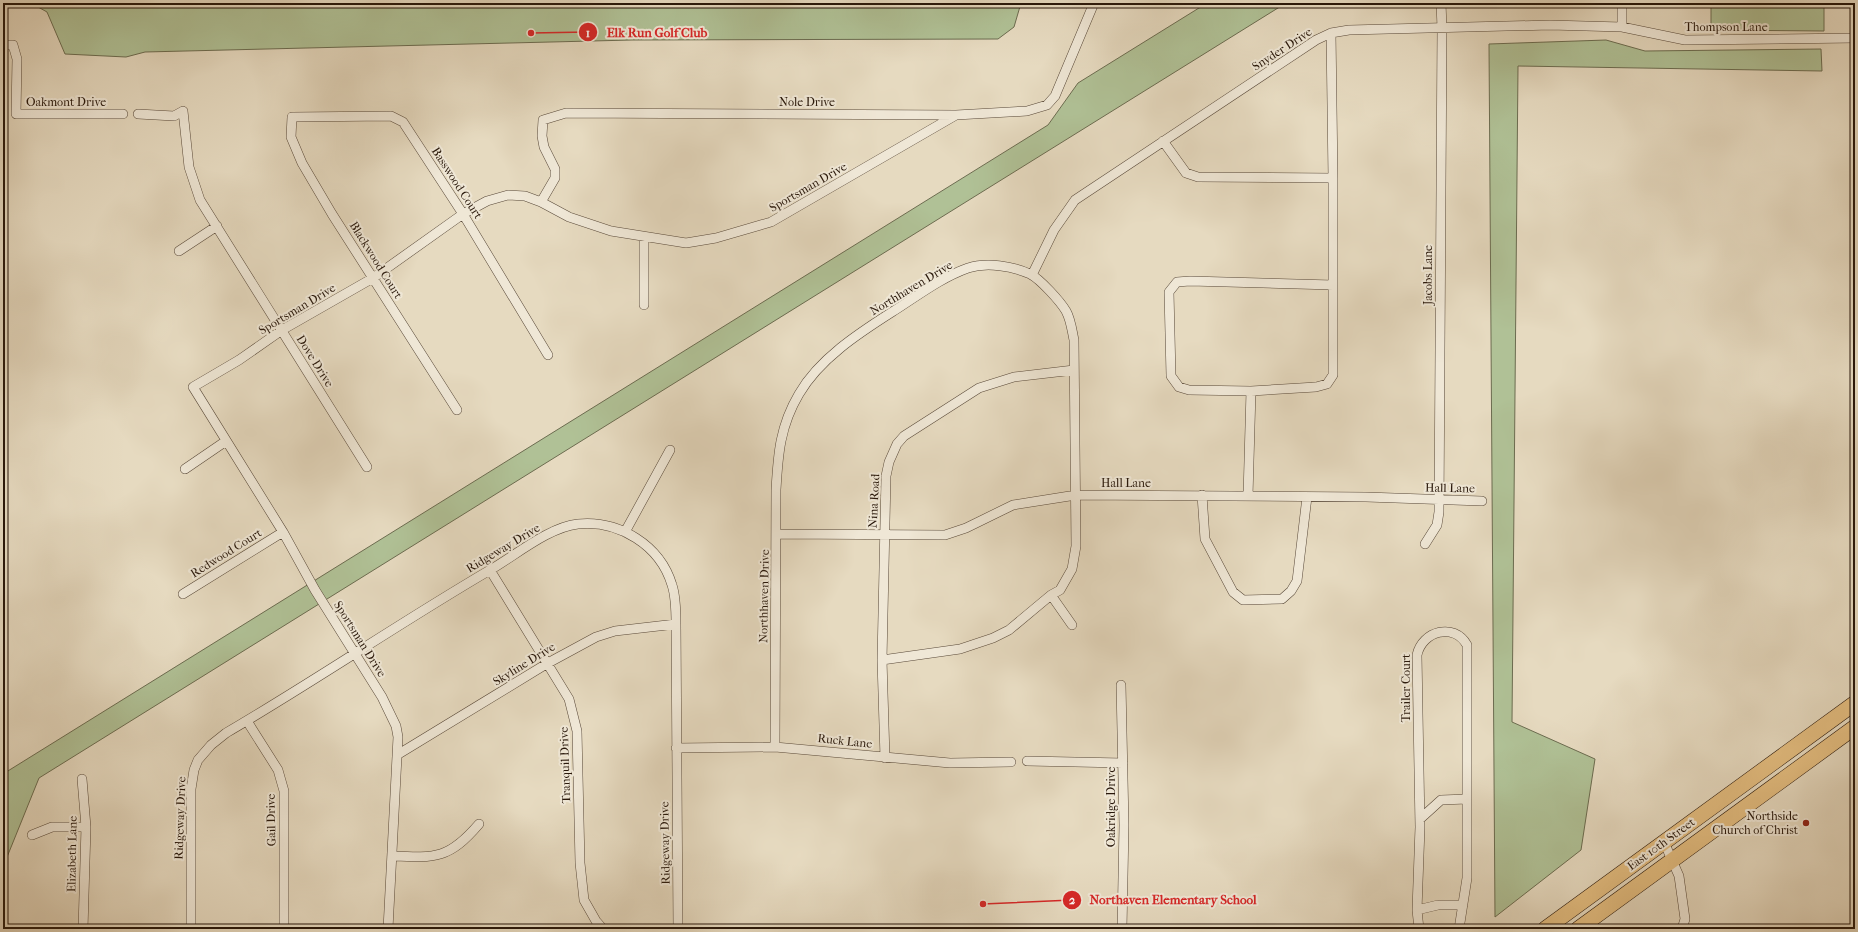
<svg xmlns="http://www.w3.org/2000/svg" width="1858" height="932" viewBox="0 0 1858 932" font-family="'IM FELL French Canon',serif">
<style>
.green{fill:#b0c196;stroke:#6c6c50}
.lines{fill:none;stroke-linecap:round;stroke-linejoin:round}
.minor-casing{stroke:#584838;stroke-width:10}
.primary-casing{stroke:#28170a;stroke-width:16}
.minor{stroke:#efe7d6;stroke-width:9}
.primary{stroke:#e3bd80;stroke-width:15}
.poi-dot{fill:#8f2418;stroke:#efe7d6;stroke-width:1.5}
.labels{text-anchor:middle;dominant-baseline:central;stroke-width:4;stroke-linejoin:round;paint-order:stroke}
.street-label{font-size:12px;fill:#28170a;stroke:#efe7d6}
.poi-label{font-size:12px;fill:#28170a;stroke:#efe7d6;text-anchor:end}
.leader{fill:none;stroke:#d62828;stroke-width:1.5}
.callout-dot{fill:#d62828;stroke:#efe7d6;stroke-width:1.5}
.mark-label{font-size:12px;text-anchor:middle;font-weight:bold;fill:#fff}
.callout-label{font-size:13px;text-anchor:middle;font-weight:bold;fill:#d62828;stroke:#efe7d6;stroke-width:4;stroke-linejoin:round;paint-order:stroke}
</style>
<rect width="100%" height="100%" fill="#e6dac0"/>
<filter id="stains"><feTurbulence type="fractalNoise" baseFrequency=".005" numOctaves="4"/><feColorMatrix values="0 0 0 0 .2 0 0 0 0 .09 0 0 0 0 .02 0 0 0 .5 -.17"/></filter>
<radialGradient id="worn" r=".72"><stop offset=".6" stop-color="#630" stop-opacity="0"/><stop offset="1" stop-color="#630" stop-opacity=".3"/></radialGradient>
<path class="green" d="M 31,3 L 1021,3 L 1014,27 L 998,39 L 632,40 L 145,52 L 126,57 L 65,54 L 47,12 Z
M 1207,3 L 1286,3 L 39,778 L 3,867 L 3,774 L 1048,125 L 1078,83 Z
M 1711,3 L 1824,3 L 1824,31 L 1711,30 Z
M 1606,40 L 1645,51 L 1821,49 L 1822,71 L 1518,66 L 1512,722 L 1595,759 L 1581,850 L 1495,917 L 1489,44 Z"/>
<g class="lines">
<g class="minor-casing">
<path id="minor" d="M 1622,3 L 1622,27 L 1685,40 L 1855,38
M 3,45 L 13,45 L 17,59 L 16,114 L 123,114
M 138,114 L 174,116 L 183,111 L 189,167 L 200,200 L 367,467
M 1163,141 L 1186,173 L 1198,177 L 1333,178
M 541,202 L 555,178 L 555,169 L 544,147 L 542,136 L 543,120 L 566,113 L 956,115 L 1027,111 L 1047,105 L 1055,96 L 1094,3
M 644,237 L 644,305
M 179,251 L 217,226
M 1032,275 L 1054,230 L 1075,200 L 1316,40 L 1331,33 L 1349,30 L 1550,25 L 1622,27
M 1251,391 L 1189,390 L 1179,387 L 1171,376 L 1169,292 L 1177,282 L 1190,281 L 1333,285
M 457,410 L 332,214 L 302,163 L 291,137 L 292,117 L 391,116 L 403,122 L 463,214 L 548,355
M 185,469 L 226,441
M 1202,495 L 1205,539 L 1233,592 L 1243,600 L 1282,599 L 1291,591 L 1297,581 L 1307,497
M 1248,496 L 1251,391 L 1316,387 L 1327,384 L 1333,375 L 1333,178 L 1331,33
M 625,532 L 670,450
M 777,534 L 945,535 L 966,528 L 1013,505 L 1076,495 L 1366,497 L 1482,501
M 1425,544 L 1437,525 L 1439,512 L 1442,28 L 1441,3
M 490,570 L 569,699 L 577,731 L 580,863 L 584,900 L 596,921 L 603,929
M 183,594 L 283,532
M 1051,595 L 1072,625
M 1121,685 L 1124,825 L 1122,929
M 247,721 L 278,770 L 284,791 L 284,929
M 775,747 L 776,490 C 778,454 780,426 799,394 C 819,359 859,333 892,312 C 916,297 940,278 968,268 C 987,262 1012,266 1030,274 C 1040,279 1060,301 1066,311 C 1071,320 1072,331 1074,340 L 1076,546 L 1072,569 L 1060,590 L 1051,595 L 1009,630 L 993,638 L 960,649 L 882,660
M 676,748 L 775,747 L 950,763 L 1011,762
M 397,755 L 548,663 L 596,637 L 615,631 L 676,624
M 885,758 L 882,660 L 886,476 L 889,462 L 897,444 L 904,436 L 979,388 L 1014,377 L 1074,370
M 1027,761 L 1123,763
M 82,779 L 86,827 L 83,929
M 1420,819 L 1441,800 L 1467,799
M 32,835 L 52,827 L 86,827
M 1664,842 L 1679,876 L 1685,919 L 1682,929
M 392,856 C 436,858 449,859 479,824
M 1417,910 L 1438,905 L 1463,905
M 191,929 L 191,789 L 194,770 L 198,760 L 211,745 L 226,733 C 315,681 401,622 490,570 C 516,555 549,527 578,524 C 619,520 660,545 672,585 C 676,597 676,611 676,624 L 678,929
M 388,929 L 398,737 L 396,726 L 382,697 L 315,590 L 283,532 L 193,387 L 239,360 L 282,330 L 373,278 L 463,214 L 487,201 L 508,195 L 525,196 L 541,202 L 569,217 L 611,231 L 686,243 L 716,238 L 771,222 L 956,115
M 1419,929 L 1417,910 L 1420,827 L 1417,655 C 1422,631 1454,622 1467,645 L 1467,878 L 1459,929"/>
</g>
<g class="primary-casing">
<path id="primary" d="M 1545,929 L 1855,703
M 1578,929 L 1855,727"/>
</g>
<use href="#minor" class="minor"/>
<use href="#primary" class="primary"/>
</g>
<circle class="poi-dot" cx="1806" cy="823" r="4"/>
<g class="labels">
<g class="street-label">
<text x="1726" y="27">Thompson Lane</text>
<text transform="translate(1282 49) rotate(-33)">Snyder Drive</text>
<text x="66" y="102">Oakmont Drive</text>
<text x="807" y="102">Nole Drive</text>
<text transform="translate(457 183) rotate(57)">Basswood Court</text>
<text transform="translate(808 187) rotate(-30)">Sportsman Drive</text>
<text transform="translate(376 260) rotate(58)">Blackwood Court</text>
<text transform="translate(1428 275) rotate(-90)">Jacobs Lane</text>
<text transform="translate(911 288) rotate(-31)">Northhaven Drive</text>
<text transform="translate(297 309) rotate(-31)">Sportsman Drive</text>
<text transform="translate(315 361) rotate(58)">Dove Drive</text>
<text x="1126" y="483">Hall Lane</text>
<text transform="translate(1450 488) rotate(1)">Hall Lane</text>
<text transform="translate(874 501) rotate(-87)">Nina Road</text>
<text transform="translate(503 548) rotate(-31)">Ridgeway Drive</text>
<text transform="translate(226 553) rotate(-32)">Redwood Court</text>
<text transform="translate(764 596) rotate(-89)">Northhaven Drive</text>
<text transform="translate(360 639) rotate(58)">Sportsman Drive</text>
<text transform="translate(524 664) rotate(-32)">Skyline Drive</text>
<text transform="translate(1406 688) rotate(-90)">Trailer Court</text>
<text transform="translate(845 741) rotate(6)">Ruck Lane</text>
<text transform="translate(565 765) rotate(-92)">Tranquil Drive</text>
<text transform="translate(1111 807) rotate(-90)">Oakridge Drive</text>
<text transform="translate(180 818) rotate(-88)">Ridgeway Drive</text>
<text transform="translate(271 820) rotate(-91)">Gail Drive</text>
<text transform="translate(665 843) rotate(-91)">Ridgeway Drive</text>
<text transform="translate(1661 844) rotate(-36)">East 10th Street</text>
<text transform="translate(72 854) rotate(-89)">Elizabeth Lane</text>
</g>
<g class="poi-label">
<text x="1798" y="816">Northside<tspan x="1798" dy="14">Church of Christ</tspan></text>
</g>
</g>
<path class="leader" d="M531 33L588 32M983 904L1072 900"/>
<g class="callout-dot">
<circle cx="531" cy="33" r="4"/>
<circle cx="983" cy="904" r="4"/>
<circle cx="588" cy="32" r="10"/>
<circle cx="1072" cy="900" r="10"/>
</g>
<g class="mark-label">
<text x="588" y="37">1</text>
<text x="1072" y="904">2</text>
</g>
<g class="callout-label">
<text x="657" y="37">Elk Run Golf Club</text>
<text x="1173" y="904">Northaven Elementary School</text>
</g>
<rect width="1858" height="932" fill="none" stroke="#e6dac0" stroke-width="16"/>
<rect x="4" y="4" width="1850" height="924" fill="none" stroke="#28170a" stroke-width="2"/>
<rect x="8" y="8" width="1842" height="916" fill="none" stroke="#28170a"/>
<rect width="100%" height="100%" filter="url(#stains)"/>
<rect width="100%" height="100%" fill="url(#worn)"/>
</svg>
